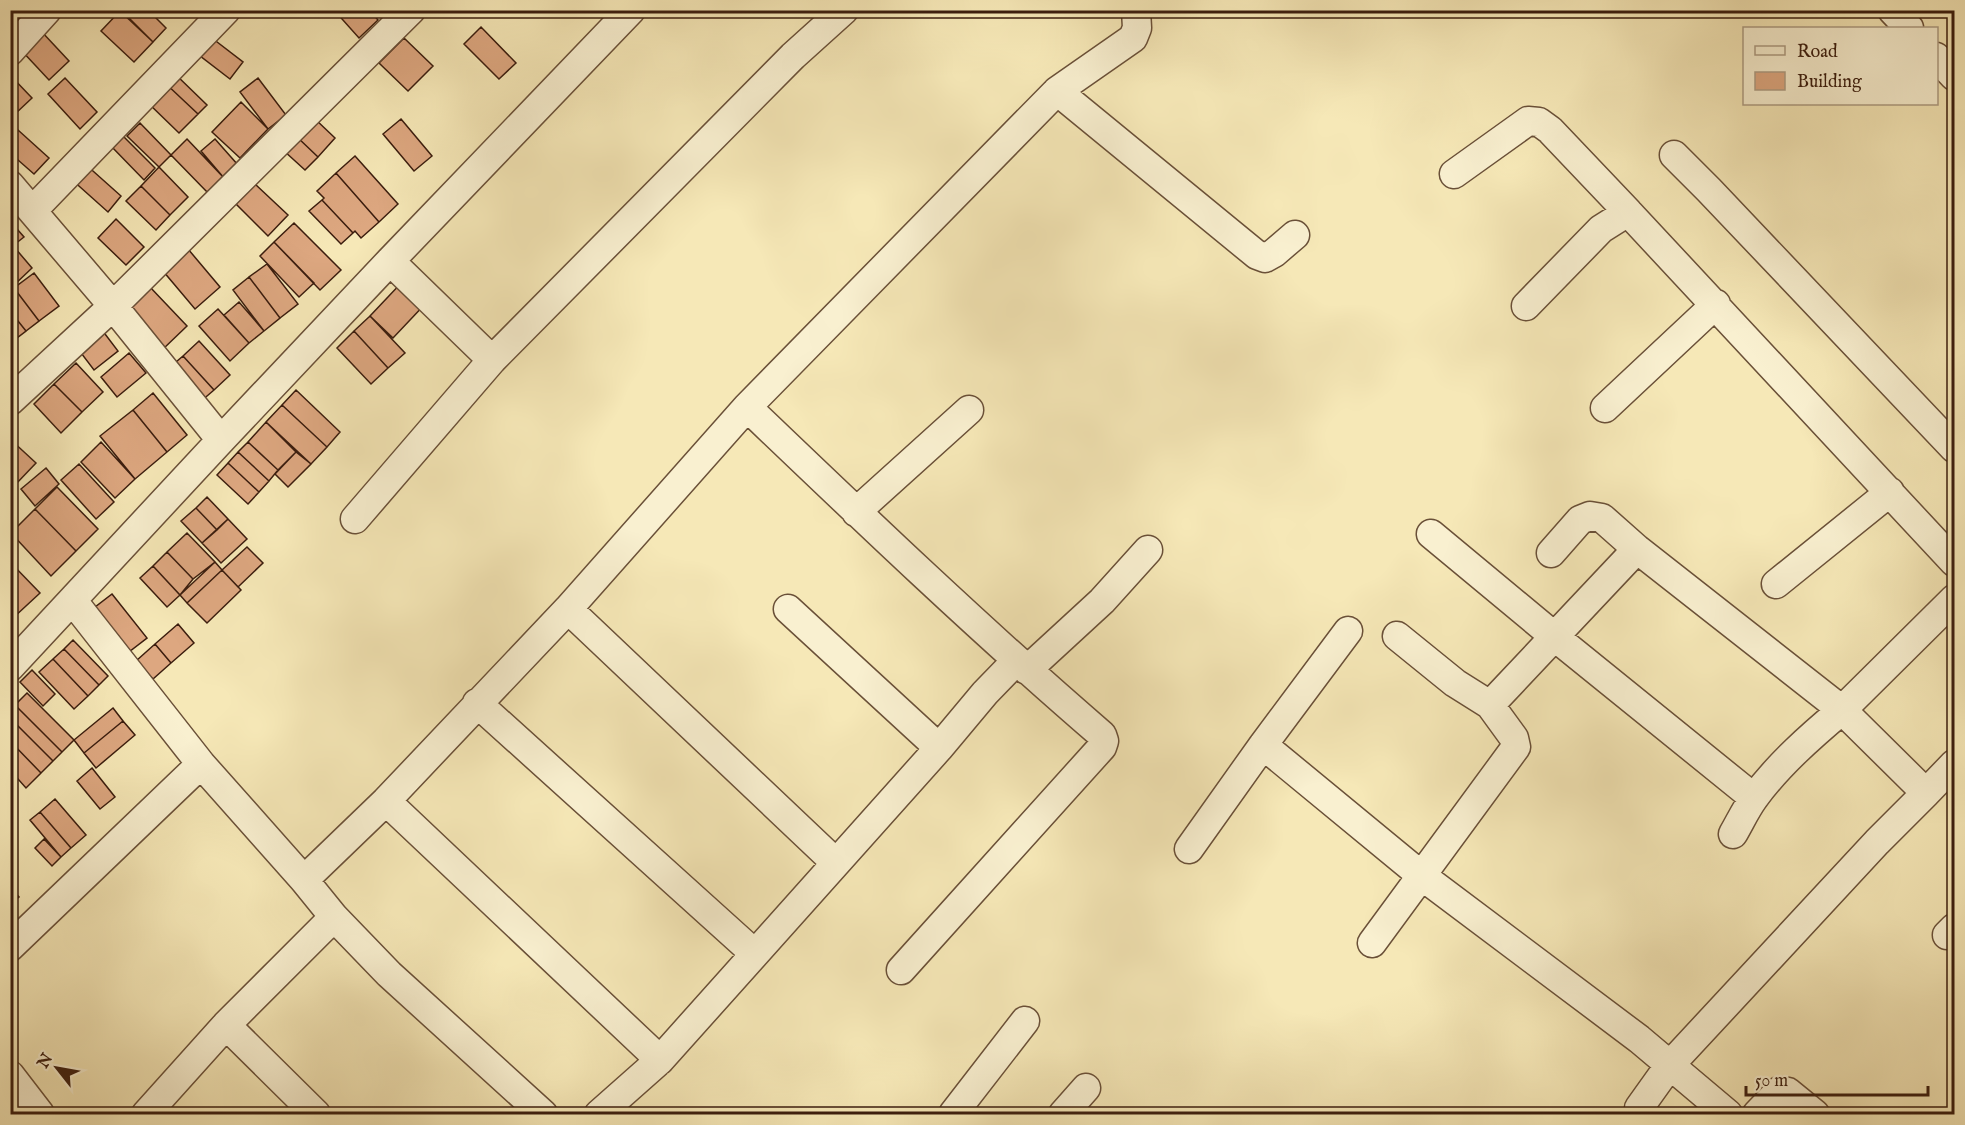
<svg xmlns="http://www.w3.org/2000/svg" width="1965" height="1125" viewBox="0 0 1965 1125" font-family="'IM FELL English',serif">
<style>
.building{fill:#dda780;stroke:#3b1d0e;stroke-width:1.5}
.lines{fill:none;stroke-linecap:round;stroke-linejoin:round}
.minor-casing{stroke:#6a5038;stroke-width:31}
.minor{stroke:#f9f0d0;stroke-width:28}
</style>
<rect width="100%" height="100%" fill="#f6e8b7"/>
<filter id="stains"><feTurbulence type="fractalNoise" baseFrequency=".00333" numOctaves="4"/><feColorMatrix values="0 0 0 0 .2 0 0 0 0 .09 0 0 0 0 .02 0 0 0 .5 -.17"/></filter>
<radialGradient id="worn" r=".72"><stop offset=".6" stop-color="#630" stop-opacity="0"/><stop offset="1" stop-color="#630" stop-opacity=".3"/></radialGradient>
<path class="building" d="M 121,10 L 148,10 L 166,28 L 153,42 Z
M 334,10 L 369,10 L 378,20 L 359,38 Z
M 120,11 L 153,42 L 134,62 L 101,31 Z
M 481,27 L 516,63 L 499,79 L 464,44 Z
M 41,31 L 69,61 L 49,80 L 21,50 Z
M 208,35 L 243,62 L 230,79 L 195,52 Z
M 404,38 L 433,66 L 408,91 L 379,63 Z
M 173,72 L 207,105 L 198,114 L 164,82 Z
M 10,75 L 32,98 L 15,114 L 10,109 Z
M 65,78 L 97,112 L 80,129 L 48,94 Z
M 258,78 L 286,115 L 268,129 L 240,92 Z
M 164,82 L 198,114 L 179,133 L 145,100 Z
M 241,102 L 268,129 L 240,158 L 212,132 Z
M 314,118 L 335,138 L 318,157 L 296,136 Z
M 401,119 L 432,156 L 414,171 L 383,134 Z
M 140,123 L 171,155 L 159,167 L 127,136 Z
M 18,130 L 49,158 L 34,174 L 10,153 L 10,139 Z
M 121,134 L 155,168 L 144,180 L 110,145 Z
M 296,136 L 318,157 L 305,170 L 283,150 Z
M 187,139 L 224,178 L 208,193 L 171,155 Z
M 215,139 L 238,165 L 224,178 L 201,151 Z
M 355,156 L 398,204 L 379,222 L 336,173 Z
M 84,163 L 121,196 L 108,212 L 70,178 Z
M 159,167 L 188,197 L 170,215 L 141,186 Z
M 336,173 L 379,222 L 361,238 L 355,231 L 353,233 L 322,200 L 324,198 L 317,191 Z
M 255,184 L 288,215 L 268,236 L 236,204 Z
M 141,186 L 170,215 L 156,230 L 126,201 Z
M 322,200 L 353,233 L 341,244 L 309,211 Z
M 116,219 L 144,247 L 126,265 L 98,238 Z
M 10,221 L 24,237 L 10,248 Z
M 294,223 L 341,270 L 320,290 L 274,242 Z
M 274,242 L 314,283 L 299,297 L 260,256 Z
M 15,248 L 32,268 L 13,286 L 10,284 L 10,251 Z
M 188,249 L 220,287 L 195,309 L 163,271 Z
M 267,264 L 298,304 L 280,318 L 249,277 Z
M 34,273 L 59,306 L 39,321 L 14,288 Z
M 249,277 L 280,318 L 264,331 L 233,290 Z
M 404,280 L 427,302 L 393,338 L 370,316 Z
M 149,286 L 187,326 L 161,351 L 123,310 Z
M 14,288 L 39,321 L 26,331 L 10,311 L 10,291 Z
M 239,302 L 264,331 L 249,343 L 224,315 Z
M 218,309 L 249,343 L 230,361 L 199,326 Z
M 10,311 L 26,331 L 13,341 L 10,338 Z
M 370,316 L 405,353 L 388,368 L 354,331 Z
M 102,330 L 118,351 L 94,370 L 78,349 Z
M 354,331 L 388,368 L 371,384 L 337,348 Z
M 199,341 L 230,375 L 214,390 L 183,356 Z
M 129,353 L 146,373 L 117,397 L 101,377 Z
M 183,356 L 214,390 L 200,402 L 169,368 Z
M 76,363 L 103,392 L 82,412 L 54,384 Z
M 54,384 L 82,412 L 61,433 L 34,404 Z
M 296,390 L 340,432 L 327,447 L 282,405 Z
M 153,393 L 187,435 L 167,452 L 133,410 Z
M 282,405 L 327,447 L 311,464 L 266,422 Z
M 133,410 L 167,452 L 135,479 L 100,436 Z
M 266,422 L 296,452 L 278,470 L 248,442 Z
M 10,439 L 36,463 L 15,485 L 10,481 Z
M 101,442 L 135,479 L 115,498 L 81,462 Z
M 248,442 L 278,470 L 269,481 L 238,452 Z
M 238,452 L 269,481 L 259,492 L 228,463 Z
M 296,452 L 311,464 L 288,487 L 275,474 Z
M 228,463 L 259,492 L 248,504 L 217,475 Z
M 79,464 L 114,502 L 96,519 L 61,480 Z
M 46,468 L 59,484 L 35,506 L 21,489 Z
M 57,487 L 98,529 L 76,551 L 35,509 Z
M 207,497 L 228,519 L 217,530 L 196,508 Z
M 196,508 L 217,530 L 202,543 L 181,521 Z
M 35,509 L 76,551 L 51,576 L 11,533 Z
M 228,519 L 247,539 L 221,563 L 202,543 Z
M 187,533 L 215,562 L 193,579 L 167,552 Z
M 247,547 L 263,563 L 238,587 L 222,570 Z
M 167,552 L 193,579 L 180,595 L 153,566 Z
M 10,562 L 40,593 L 13,618 L 10,615 Z
M 215,562 L 222,570 L 187,603 L 180,595 Z
M 153,566 L 180,595 L 167,607 L 140,578 Z
M 222,570 L 241,590 L 207,623 L 187,603 Z
M 112,594 L 147,638 L 125,655 L 90,611 Z
M 178,624 L 194,643 L 171,663 L 155,644 Z
M 73,640 L 108,676 L 99,685 L 64,649 Z
M 155,644 L 171,663 L 153,679 L 136,661 Z
M 64,649 L 99,685 L 88,696 L 53,659 Z
M 53,659 L 88,696 L 74,709 L 39,672 Z
M 32,670 L 55,694 L 43,706 L 20,682 Z
M 27,693 L 74,740 L 62,752 L 15,705 Z
M 15,705 L 62,752 L 53,761 L 10,718 L 10,710 Z
M 113,708 L 123,721 L 84,753 L 74,740 Z
M 10,718 L 53,761 L 41,773 L 10,741 Z
M 123,721 L 135,735 L 96,768 L 84,753 Z
M 10,741 L 41,773 L 26,788 L 10,770 Z
M 92,768 L 115,797 L 100,809 L 77,781 Z
M 55,799 L 86,835 L 71,848 L 40,812 Z
M 40,812 L 71,848 L 61,857 L 30,820 Z
M 44,839 L 61,857 L 52,866 L 35,848 Z
M 10,887 L 19,897 L 10,905 Z"/>
<g class="lines">
<g class="minor-casing">
<path id="minor" d="M 1892,10 L 1909,28
M 10,51 L 47,10
M 1936,57 L 1954,76
M 1057,91 L 1133,38 L 1137,28 L 1136,10
M 1674,155 L 1709,190 L 1954,448
M 1454,174 L 1528,121 L 1539,122 L 1550,130 L 1628,212
M 10,185 L 113,306 L 221,440
M 33,210 L 226,10
M 390,261 L 492,360 L 793,56 L 844,10
M 1526,306 L 1601,229 L 1628,212 L 1954,562
M 10,401 L 113,306 L 411,10
M 747,407 L 1057,91 L 1257,255 L 1265,258 L 1274,253 L 1295,235
M 1605,408 L 1716,304
M 856,512 L 969,410
M 355,519 L 492,360
M 1431,534 L 1555,637 L 1754,798
M 1551,553 L 1580,520 L 1590,516 L 1602,518 L 1637,549 L 1842,710 L 1954,599
M 1776,584 L 1890,492
M 73,601 L 201,764 L 304,880 L 334,917
M 568,609 L 836,863
M 788,609 L 939,748
M 10,667 L 221,440 L 390,261 L 631,10
M 1027,670 L 1102,601 L 1148,550
M 477,703 L 754,953
M 1490,705 L 1637,549
M 1263,745 L 1422,876 L 1639,1039 L 1728,1114
M 1926,793 L 1954,764
M 386,801 L 660,1060
M 1189,849 L 1263,745 L 1348,631
M 304,880 L 386,801 L 568,609 L 747,407 C 863,518 980,630 1102,735 L 1104,741 L 1102,747 L 901,970
M 1947,935 L 1954,928
M 1372,943 L 1516,747 L 1514,738 L 1490,705 L 1455,683 L 1397,636
M 10,947 L 201,764
M 226,1025 L 316,1114
M 10,1075 L 40,1114
M 1639,1108 L 1669,1066 L 1877,842 L 1926,793 L 1842,710 C 1811,736 1778,765 1754,798 C 1746,809 1740,822 1733,834
M 146,1114 L 226,1025 L 334,917 L 389,974 L 543,1114
M 599,1114 L 660,1060 L 939,748 L 985,693 L 1017,660
M 953,1114 L 1025,1021
M 1063,1114 L 1086,1088
M 1757,1114 L 1779,1091 L 1788,1092 L 1815,1114"/>
</g>
<use href="#minor" class="minor"/>
</g>
<rect width="1965" height="1125" fill="none" stroke="#f6e8b7" stroke-width="36"/>
<rect x="12" y="12" width="1941" height="1101" fill="none" stroke="#3b1d0e" stroke-width="3"/>
<rect x="18" y="18" width="1929" height="1089" fill="none" stroke="#3b1d0e" stroke-width="1.5"/>
<rect x="1743" y="27" width="195" height="78" fill="#f9f0d0" stroke="#ad9c82" stroke-width="1.5"/>
<rect x="1755" y="46" width="30" height="9" fill="#f9f0d0" stroke="#ad9c82" stroke-width="1.5"/>
<text x="1797" y="57" font-size="18" fill="#3b1d0e">Road</text>
<rect x="1755" y="72" width="30" height="18" fill="#dda780" stroke="#ad9c82" stroke-width="1.5"/>
<text x="1797" y="87" font-size="18" fill="#3b1d0e">Building</text>
<g transform="translate(57 1068) rotate(301)" stroke="#f9f0d0" stroke-width="4.5" paint-order="stroke">
<path d="M0-4.5L10 22L0 15L-10 22Z" fill="#3b1d0e"/>
<text y="-9" font-size="16" font-weight="bold" text-anchor="middle" fill="#3b1d0e">N</text>
</g>
<path d="M1746 1086v9h182v-9" fill="none" stroke="#3b1d0e" stroke-width="3"/>
<text x="1755" y="1086" font-size="18" fill="#3b1d0e" stroke="#f9f0d0" stroke-width="4.5" paint-order="stroke">50 m</text>
<rect width="100%" height="100%" filter="url(#stains)"/>
<rect width="100%" height="100%" fill="url(#worn)"/>
</svg>
